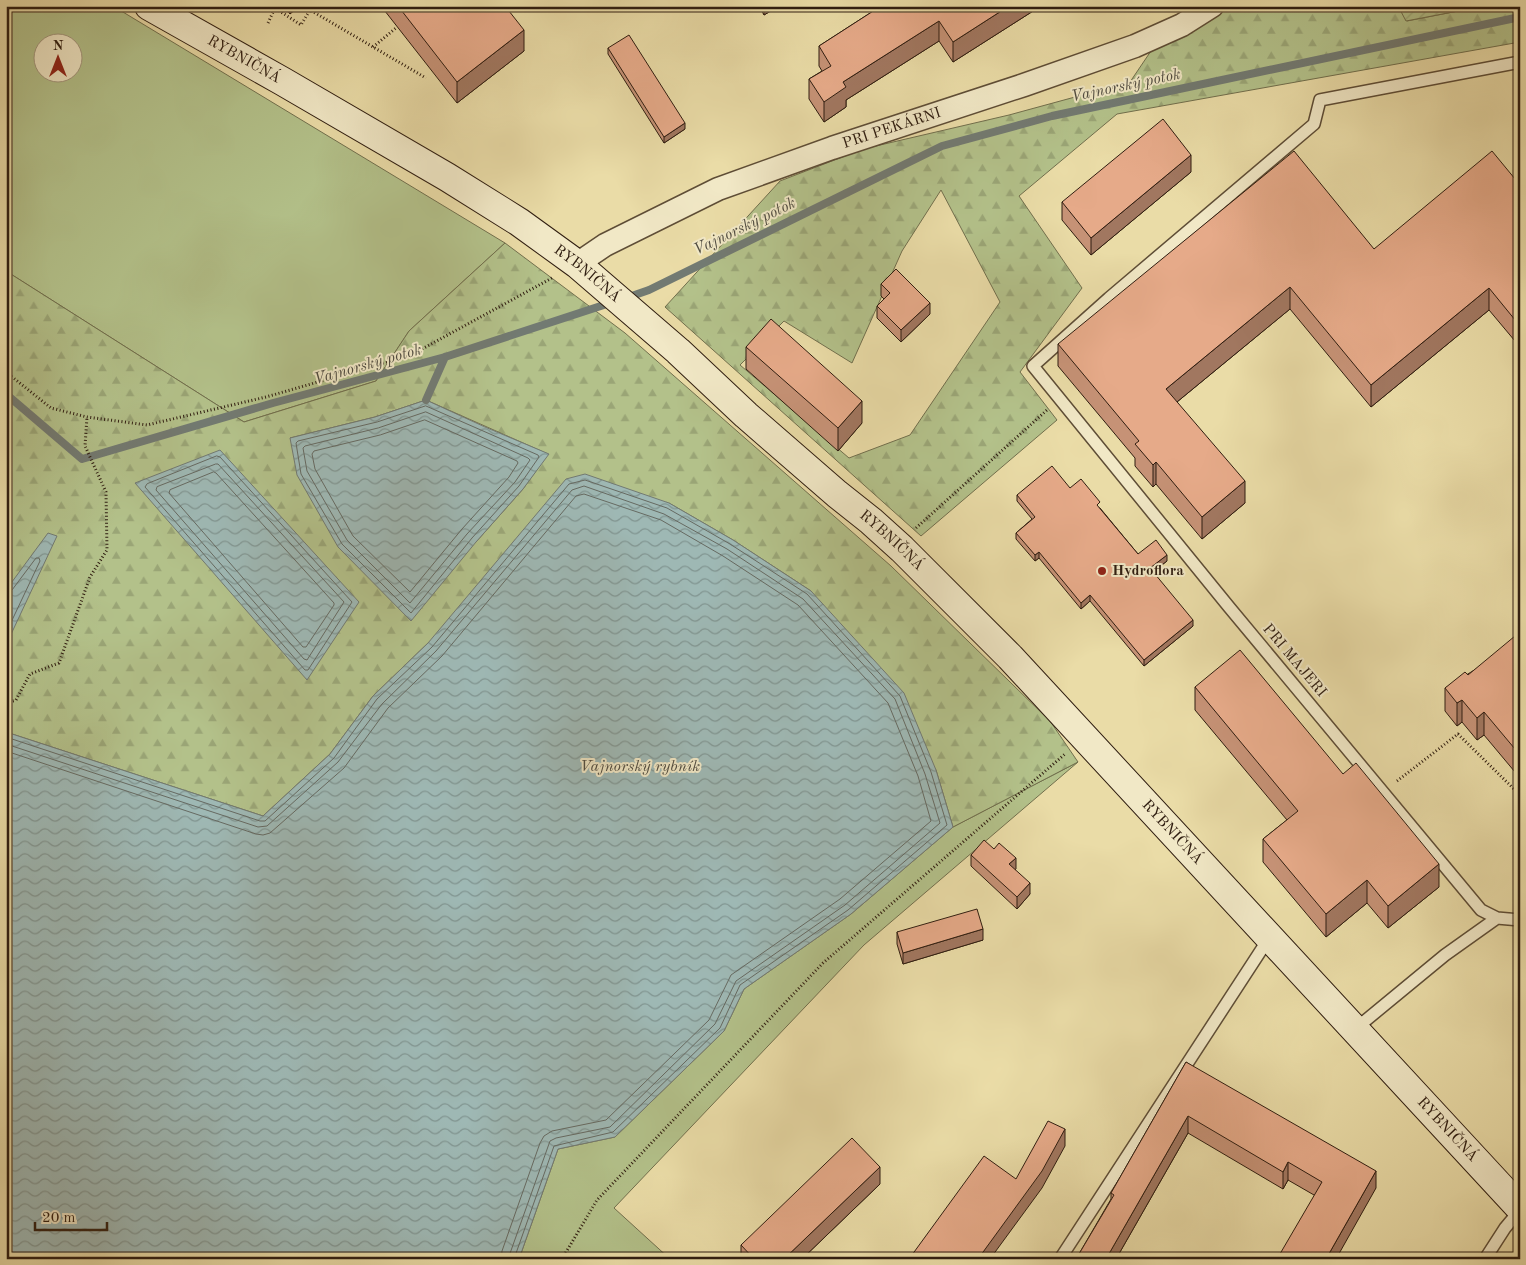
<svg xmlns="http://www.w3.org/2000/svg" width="1526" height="1265" viewBox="0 0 1526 1265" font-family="'Old Standard TT',serif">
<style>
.green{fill:#b3c18a;stroke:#716f4d;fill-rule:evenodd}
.forest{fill:url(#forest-firs);stroke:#716f4d;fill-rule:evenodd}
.garden{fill:url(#garden-furrows);stroke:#716f4d}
.water{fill:url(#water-waves);stroke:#727a72}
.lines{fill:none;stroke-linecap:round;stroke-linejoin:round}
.shore{stroke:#666a62;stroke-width:1}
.stream{stroke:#727a72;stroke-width:8}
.service-casing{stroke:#5e4d36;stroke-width:14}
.minor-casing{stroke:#5e4d36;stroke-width:25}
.secondary-casing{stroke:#2f1d10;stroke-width:30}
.path{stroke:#2f1d10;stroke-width:3;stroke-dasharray:1 2.5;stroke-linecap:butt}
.service{stroke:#f1e8c6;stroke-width:11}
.minor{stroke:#f1e8c6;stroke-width:22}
.secondary{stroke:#f1e8c6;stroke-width:28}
.wall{fill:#c69276;stroke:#2f1d10}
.shaded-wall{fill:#a17760;stroke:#2f1d10}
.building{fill:#e6aa89;stroke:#2f1d10}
.poi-dot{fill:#8f2418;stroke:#f1e8c6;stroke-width:2}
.labels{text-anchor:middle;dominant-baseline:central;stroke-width:4;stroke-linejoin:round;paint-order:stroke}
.street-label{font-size:15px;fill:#2f1d10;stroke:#f1e8c6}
.poi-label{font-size:15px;font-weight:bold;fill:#2f1d10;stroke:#f1e8c6;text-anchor:start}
.water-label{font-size:16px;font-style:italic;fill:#504c41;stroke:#f1e8c6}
</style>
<defs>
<pattern id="forest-firs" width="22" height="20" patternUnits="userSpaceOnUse" patternTransform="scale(1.25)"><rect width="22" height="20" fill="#b3c18a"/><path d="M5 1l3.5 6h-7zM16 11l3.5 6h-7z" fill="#9aa576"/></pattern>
<pattern id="garden-furrows" width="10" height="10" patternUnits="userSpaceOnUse" patternTransform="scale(1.25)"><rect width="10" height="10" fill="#b3c18a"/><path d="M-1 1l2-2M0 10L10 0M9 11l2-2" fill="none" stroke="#9aa576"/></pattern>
<pattern id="water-waves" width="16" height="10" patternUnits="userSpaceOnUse" patternTransform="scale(1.25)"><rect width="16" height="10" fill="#9eb8b4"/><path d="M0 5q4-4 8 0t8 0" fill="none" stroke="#819591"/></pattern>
</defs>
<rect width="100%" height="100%" fill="#eadca7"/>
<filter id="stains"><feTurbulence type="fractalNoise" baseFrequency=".004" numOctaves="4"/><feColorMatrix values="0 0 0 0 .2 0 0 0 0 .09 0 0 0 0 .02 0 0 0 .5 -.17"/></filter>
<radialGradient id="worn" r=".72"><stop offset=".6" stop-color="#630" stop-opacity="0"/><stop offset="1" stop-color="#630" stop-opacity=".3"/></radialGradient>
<path class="green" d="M 6,6 L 113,6 L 505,243 L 409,331 L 376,381 L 244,422 L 6,271 ZM 42,42 L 72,42 L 72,72 L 42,72 Z
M 1078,762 L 864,945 L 614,1208 L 670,1259 L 519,1259 L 558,1149 L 615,1137 L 724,1031 L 744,989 L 851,914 L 953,827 Z"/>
<path class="forest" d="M 1228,6 L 1398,6 L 1407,21 L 1484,6 L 1520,6 L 1520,42 L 1117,114 L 1019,196 L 1082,288 L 1020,372 L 1057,420 L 921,536 L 665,307 L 780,181 L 863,149 L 1009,115 L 1130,82 L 1153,48 ZM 941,190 L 1000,302 L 910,435 L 849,458 L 740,365 L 784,321 L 852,363 L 902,251 Z
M 505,243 L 625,333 L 891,566 L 1050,721 L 1078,762 L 953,827 L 936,770 L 811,591 L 733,540 L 669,503 L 428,643 L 373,696 L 330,754 L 263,816 L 6,732 L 6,271 L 244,422 L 376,381 L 409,331 ZM 426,400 L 548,454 L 523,489 L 476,542 L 290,438 L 375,417 Z"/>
<path class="garden" d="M 1398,6 L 1484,6 L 1406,21 Z"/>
<path class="water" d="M 426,400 L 485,427 L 549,454 L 523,489 L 476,542 L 411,621 L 338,547 L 297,475 L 290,438 L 375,417 Z
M 220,450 L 359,602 L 307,680 L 135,483 Z
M 585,474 L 669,503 L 733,540 L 811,591 L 904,693 L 936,770 L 953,827 L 851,914 L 744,989 L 724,1031 L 615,1137 L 558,1149 L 519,1259 L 6,1259 L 6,732 L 263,816 L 330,754 L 373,696 L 428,643 L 566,479 Z
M 48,533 L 57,536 L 6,645 L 6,590 Z"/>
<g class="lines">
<path class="shore" d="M 426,406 L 538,455 L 539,457 L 519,486 L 472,538 L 411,613 L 342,544 L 301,474 L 296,443 L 298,441 L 377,422 Z
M 426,412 L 528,458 L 530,460 L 515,482 L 467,534 L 410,603 L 347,540 L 307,471 L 303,448 L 305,446 L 378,428 Z
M 425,420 L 517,461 L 518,463 L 509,477 L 462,529 L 410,592 L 353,536 L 315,469 L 312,454 L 314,451 L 380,435 Z
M 217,456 L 220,457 L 352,602 L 308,670 L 305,670 L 145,487 L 147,484 Z
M 216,464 L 218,464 L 344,602 L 307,660 L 304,659 L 156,490 L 157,487 Z
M 214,472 L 216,473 L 334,603 L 334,605 L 306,647 L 303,647 L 169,493 L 170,490 Z
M 6,592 L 12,590 L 36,558 L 39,558 L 40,561 L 6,633
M 6,737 L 260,821 L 265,821 L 334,758 L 377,699 L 432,647 L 569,484 L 585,480 L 667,508 L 730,544 L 807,594 L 900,696 L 931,772 L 947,825 L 848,910 L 740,985 L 720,1028 L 613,1132 L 554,1146 L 514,1259
M 6,744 L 258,827 L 267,826 L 338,762 L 382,704 L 436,651 L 572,490 L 584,486 L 664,514 L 727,549 L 803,599 L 895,699 L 925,774 L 940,823 L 845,905 L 736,981 L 715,1024 L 610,1127 L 556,1138 L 550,1141 L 508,1259
M 6,751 L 256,834 L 263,835 L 270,833 L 344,768 L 388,708 L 442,656 L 576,496 L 584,494 L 661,520 L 723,556 L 798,605 L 888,703 L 918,776 L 931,821 L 840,899 L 731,975 L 709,1020 L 606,1120 L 552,1131 L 544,1136 L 540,1143 L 502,1251 L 501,1259"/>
<path class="stream" d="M 626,298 L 649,290 L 942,146 L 1052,116 L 1520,17
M 6,394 L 82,459 L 273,403 L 445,357 L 613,302
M 426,400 L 445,357
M 6,428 L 8,429 L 6,495"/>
<g class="service-casing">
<path id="service" d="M 1520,62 L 1320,100 L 1314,124 L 1109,298 L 1033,366 L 1229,607 L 1481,910 L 1497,918 L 1520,920
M 1354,1030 L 1445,955 L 1497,918
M 1060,1259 L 1269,938
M 1485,1259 L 1505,1228 L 1520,1210"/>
</g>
<g class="minor-casing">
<g id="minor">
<path id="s1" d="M 577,264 L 605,245 L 718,189 L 832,148 L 1024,85 L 1135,46 L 1182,25 L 1212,6"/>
</g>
</g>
<g class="secondary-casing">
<g id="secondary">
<path id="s2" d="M 149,6 L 282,81 L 447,177 L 519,222 L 577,264 L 678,351 L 746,415 L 837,494 L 871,521 L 902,549 L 1010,657 L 1520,1208"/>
</g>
</g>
<path class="path" d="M 268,23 L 275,8 L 301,25 L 310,10 L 426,78
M 373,47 L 396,28
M 6,372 L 51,408 L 87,417 L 147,425 L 266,397 L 411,355 L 552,278
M 916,528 L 1047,410
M 6,703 L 16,700 L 30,674 L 59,663 L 90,577 L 107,550 L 106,492 L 85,446 L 87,417
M 1397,781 L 1458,734 L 1520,795
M 562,1259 L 597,1200 L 823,963 L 1065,754"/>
<use href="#service" class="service"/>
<use href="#minor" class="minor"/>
<use href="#secondary" class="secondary"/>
</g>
<path class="wall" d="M 284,6 L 299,6 L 290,14 Z
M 381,6 L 505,6 L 524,51 L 457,103 Z
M 759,6 L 779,6 L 764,15 Z
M 881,6 L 1041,6 L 953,62 L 939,41 L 846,100 L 846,107 L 824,122 L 809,99 L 809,79 L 822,71 L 819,66 L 819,46 Z
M 608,48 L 685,129 L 664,143 L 608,54 Z
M 1191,172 L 1091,255 L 1062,220 L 1062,202 Z
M 1520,185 L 1520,347 L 1489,310 L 1371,407 L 1290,309 L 1177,402 L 1245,503 L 1202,539 L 1156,484 L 1153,487 L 1135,466 L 1135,458 L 1058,366 L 1058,344 L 1374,249 Z
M 881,284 L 930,314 L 901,342 L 877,318 L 877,306 L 884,299 L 881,296 Z
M 746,347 L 862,423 L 838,451 L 746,369 Z
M 1017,495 L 1100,508 L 1138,554 L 1167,561 L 1153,572 L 1193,626 L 1144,666 L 1090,601 L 1081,609 L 1039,558 L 1035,561 L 1016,539 L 1016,533 L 1032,519 L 1017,501 Z
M 1520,642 L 1520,778 L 1484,735 L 1477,740 L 1462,722 L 1457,726 L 1445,711 L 1445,688 Z
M 1195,687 L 1343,774 L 1439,887 L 1388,928 L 1367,903 L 1326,937 L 1263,862 L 1263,839 L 1287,820 L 1195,710 Z
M 994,849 L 1016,869 L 1015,870 L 1030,894 L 1017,909 L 971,866 L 971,855 Z
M 897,932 L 983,940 L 903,964 L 897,944 Z
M 1186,1062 L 1376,1188 L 1314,1195 L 1288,1180 L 1283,1189 L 1188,1133 L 1116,1259 L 1076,1259 L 1111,1199 L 1111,1193 Z
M 880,1184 L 802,1259 L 741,1259 L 741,1245 Z"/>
<path class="shaded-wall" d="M 290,6 L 299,6 L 290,14 Z
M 764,6 L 779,6 L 764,15 Z
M 1009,6 L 1041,6 L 953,62 L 953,42 Z
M 939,21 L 939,41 L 846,100 L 846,107 L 824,122 L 824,102 L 843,82 Z
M 524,30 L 524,51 L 457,103 L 457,82 Z
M 685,123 L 685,129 L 664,143 L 664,137 Z
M 1191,155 L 1191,172 L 1091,255 L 1091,238 Z
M 1290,287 L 1290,309 L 1166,411 L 1166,389 Z
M 1489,288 L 1489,310 L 1371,407 L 1371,385 Z
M 930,303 L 930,314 L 901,342 L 901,330 Z
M 862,401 L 862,423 L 838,451 L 838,428 Z
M 1156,462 L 1156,484 L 1153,487 L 1153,465 Z
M 1245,481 L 1245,503 L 1202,539 L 1202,517 Z
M 1039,552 L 1039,558 L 1035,561 L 1035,555 Z
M 1167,555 L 1167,561 L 1150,574 L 1150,568 Z
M 1090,595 L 1090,601 L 1081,609 L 1081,603 Z
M 1193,620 L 1193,626 L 1144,666 L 1144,660 Z
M 1462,700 L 1462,722 L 1457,726 L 1457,703 Z
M 1484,712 L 1484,735 L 1477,740 L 1477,718 Z
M 1016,858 L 1016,869 L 1009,876 L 1009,864 Z
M 1439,864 L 1439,887 L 1388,928 L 1388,906 Z
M 1367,880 L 1367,903 L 1326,937 L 1326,914 Z
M 1030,883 L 1030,894 L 1017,909 L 1017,897 Z
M 983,929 L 983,940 L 903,964 L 903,953 Z
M 1188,1116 L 1188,1133 L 1116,1259 L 1106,1259 Z
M 1065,1129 L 1065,1146 L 1042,1188 L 990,1259 L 978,1259 Z
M 1288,1162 L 1288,1180 L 1283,1189 L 1283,1172 Z
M 880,1167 L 880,1184 L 802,1259 L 784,1259 Z
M 1376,1171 L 1376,1188 L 1336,1259 L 1326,1259 Z"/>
<path class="building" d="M 398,6 L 505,6 L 524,30 L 457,82 Z
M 881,6 L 1009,6 L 953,42 L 939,21 L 843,82 L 846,87 L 824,102 L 809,79 L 831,66 L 819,46 Z
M 629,35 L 685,123 L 664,137 L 608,48 Z
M 1163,119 L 1191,155 L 1091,238 L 1062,202 Z
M 1294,151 L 1374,249 L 1492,151 L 1520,185 L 1520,326 L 1489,288 L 1371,385 L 1290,287 L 1166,389 L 1245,481 L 1202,517 L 1156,462 L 1153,465 L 1135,444 L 1139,441 L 1058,344 Z
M 896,269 L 930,303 L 901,330 L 877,306 L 890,293 L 881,284 Z
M 771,319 L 862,401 L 838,428 L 746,347 Z
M 1052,466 L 1070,488 L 1081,479 L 1100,502 L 1097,505 L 1138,554 L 1156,540 L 1167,555 L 1150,568 L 1193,620 L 1144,660 L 1090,595 L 1081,603 L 1039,552 L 1035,555 L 1016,533 L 1035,517 L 1017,495 Z
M 1515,636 L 1520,642 L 1520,755 L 1484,712 L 1477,718 L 1462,700 L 1457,703 L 1445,688 L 1465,672 L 1468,675 Z
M 1240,650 L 1343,774 L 1356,763 L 1439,864 L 1388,906 L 1367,880 L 1326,914 L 1263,839 L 1298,811 L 1195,687 Z
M 984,840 L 994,849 L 999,843 L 1016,858 L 1009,864 L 1030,883 L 1017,897 L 971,855 Z
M 977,909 L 983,929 L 903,953 L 897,932 Z
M 1186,1062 L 1376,1171 L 1326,1259 L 1277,1259 L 1322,1182 L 1288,1162 L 1283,1172 L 1188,1116 L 1106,1259 L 1076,1259 L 1114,1195 L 1111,1193 Z
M 1048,1121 L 1065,1129 L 1042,1171 L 978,1259 L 909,1259 L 984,1156 L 1016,1179 Z
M 852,1138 L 880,1167 L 784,1259 L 754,1259 L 741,1245 Z"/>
<circle class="poi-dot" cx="1102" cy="571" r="5"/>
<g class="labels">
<g class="street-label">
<text stroke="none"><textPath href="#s2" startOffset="109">RYBNIČNÁ</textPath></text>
<text stroke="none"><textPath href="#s1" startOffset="344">PRI PEKÁRNI</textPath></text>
<text stroke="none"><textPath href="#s2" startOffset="514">RYBNIČNÁ</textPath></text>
<text stroke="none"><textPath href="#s2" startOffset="919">RYBNIČNÁ</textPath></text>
<text transform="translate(1294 661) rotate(50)">PRI MAJERI</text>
<text stroke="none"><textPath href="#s2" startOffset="1324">RYBNIČNÁ</textPath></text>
<text stroke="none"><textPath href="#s2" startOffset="1729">RYBNIČNÁ</textPath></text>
</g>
<g class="poi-label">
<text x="1112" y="571">Hydroflora</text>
</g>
<g class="water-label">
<text transform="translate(1126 86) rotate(-12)">Vajnorský potok</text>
<text transform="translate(745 227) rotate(-26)">Vajnorský potok</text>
<text transform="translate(368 365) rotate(-16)">Vajnorský potok</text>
<text x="640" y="767">Vajnorský rybník</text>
</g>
</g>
<rect width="1526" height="1265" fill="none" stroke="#eadca7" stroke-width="25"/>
<rect x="8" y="8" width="1511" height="1250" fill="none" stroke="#2f1d10" stroke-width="2.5"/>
<rect x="12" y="12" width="1501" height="1240" fill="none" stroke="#2f1d10"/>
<g transform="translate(58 58)"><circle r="24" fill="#f1e8c6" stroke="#a3977d"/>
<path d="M0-4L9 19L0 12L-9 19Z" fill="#8f2418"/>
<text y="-8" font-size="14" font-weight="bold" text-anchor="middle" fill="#2f1d10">N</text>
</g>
<path d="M35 1222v8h72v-8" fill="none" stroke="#2f1d10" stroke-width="2.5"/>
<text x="42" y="1222" font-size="15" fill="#2f1d10" stroke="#f1e8c6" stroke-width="4" paint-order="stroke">20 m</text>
<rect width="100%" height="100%" filter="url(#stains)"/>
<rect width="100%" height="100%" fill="url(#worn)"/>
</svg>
